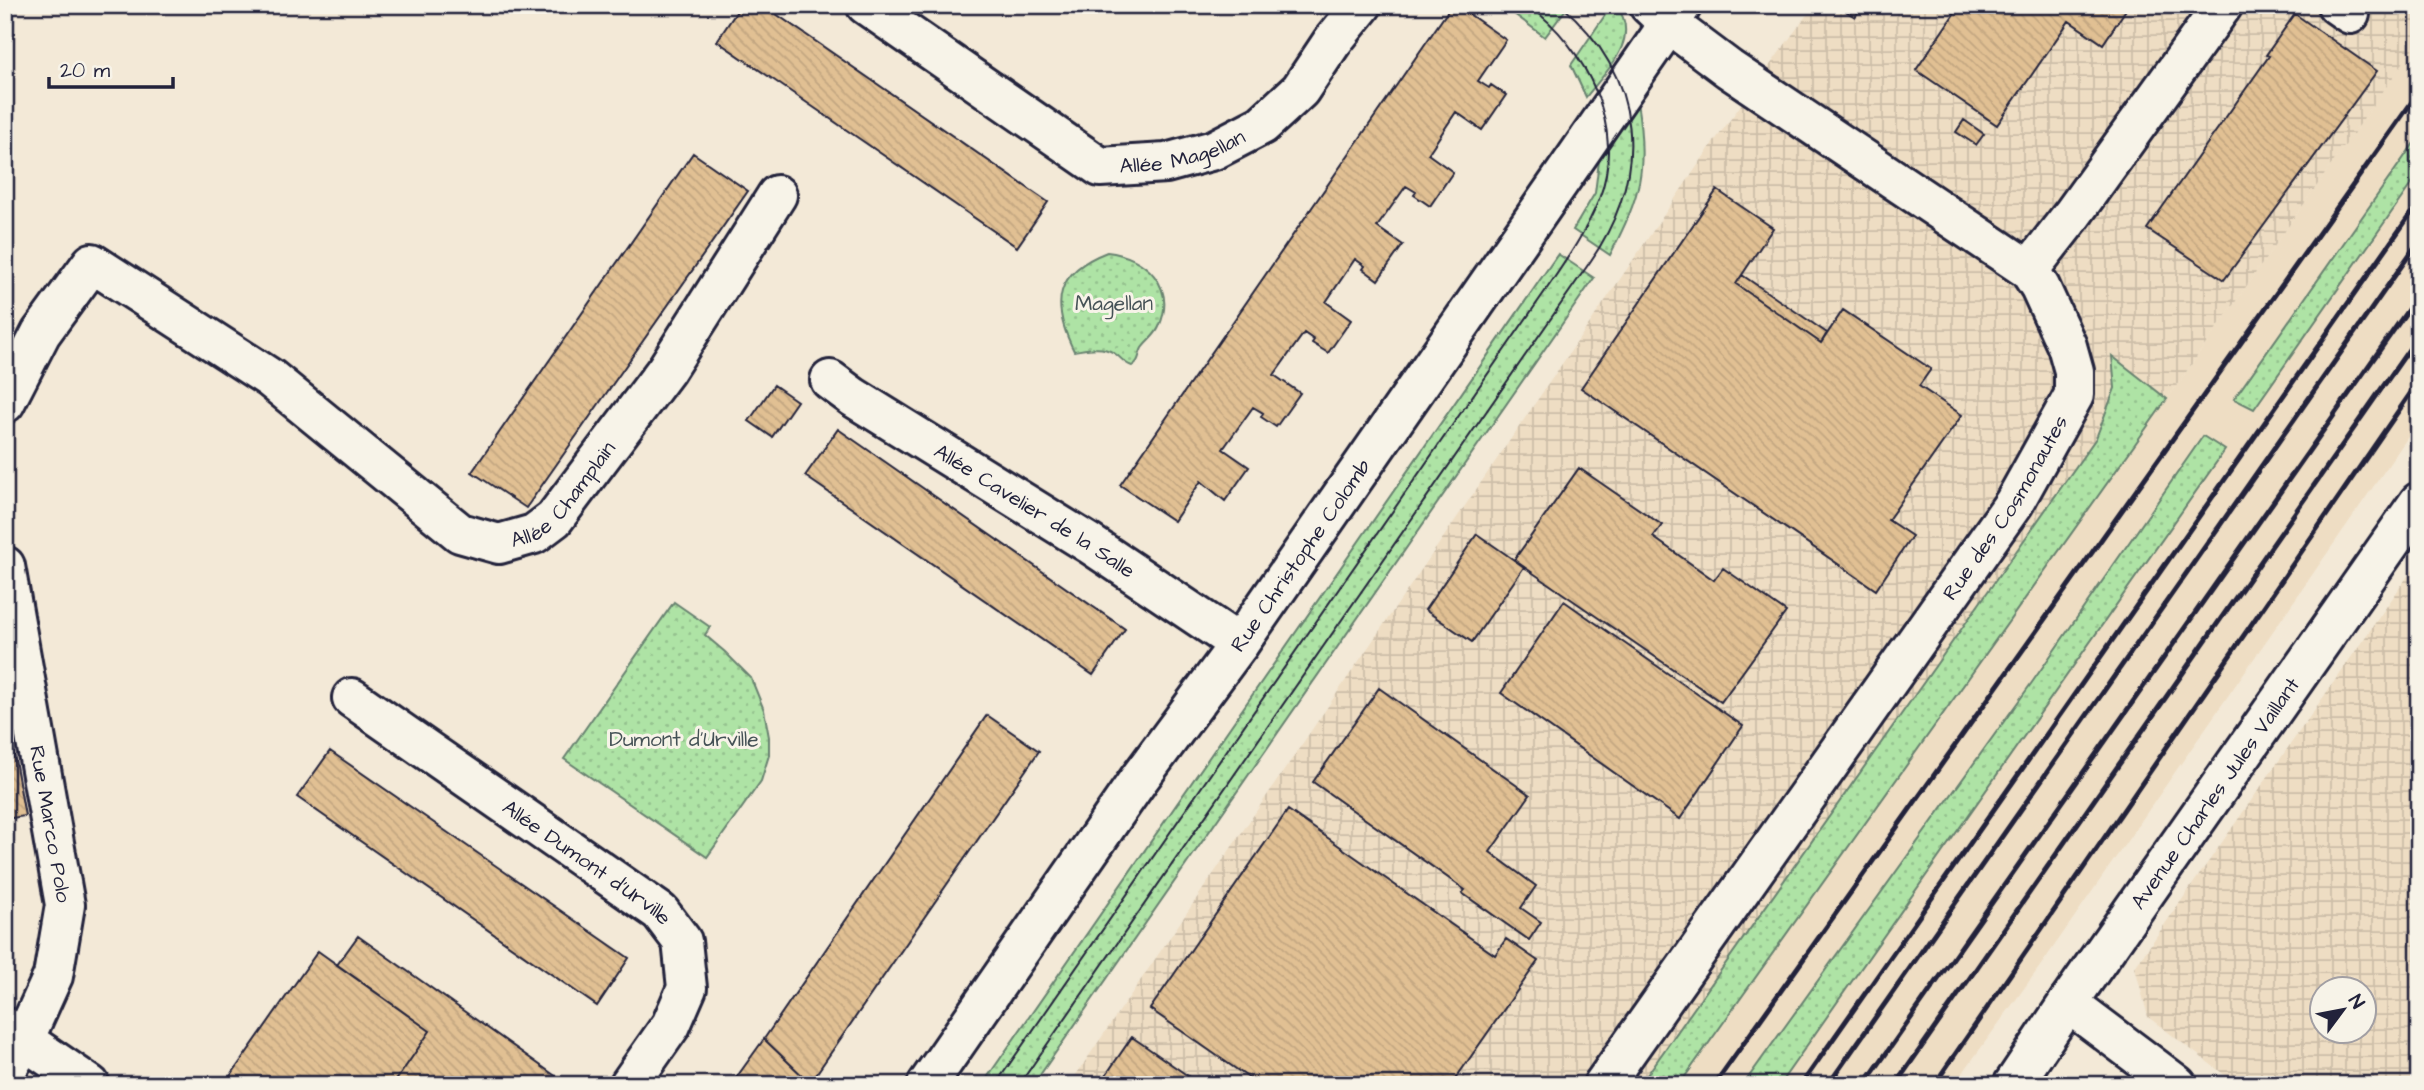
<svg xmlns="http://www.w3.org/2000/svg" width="2424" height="1090" viewBox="0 0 2424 1090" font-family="'Architects Daughter',sans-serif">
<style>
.built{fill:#eeddc3}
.industrial{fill:url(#industrial-grid);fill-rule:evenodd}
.green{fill:url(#green-dots);stroke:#688270;stroke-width:2}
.building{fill:url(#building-back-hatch);stroke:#22223b;stroke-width:2}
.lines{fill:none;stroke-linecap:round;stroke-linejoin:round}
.minor-casing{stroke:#22223b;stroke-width:44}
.minor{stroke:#f7f3e8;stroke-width:38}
.tram{stroke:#22223b;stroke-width:2}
.rail{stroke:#22223b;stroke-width:5}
.labels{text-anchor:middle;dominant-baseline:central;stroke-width:6;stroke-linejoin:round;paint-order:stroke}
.street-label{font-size:21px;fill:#22223b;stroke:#f7f3e8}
.park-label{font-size:21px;fill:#455256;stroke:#f7f3e8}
</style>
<defs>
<pattern id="industrial-grid" width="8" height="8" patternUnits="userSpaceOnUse" patternTransform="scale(1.75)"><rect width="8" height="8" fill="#eeddc3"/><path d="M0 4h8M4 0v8" fill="none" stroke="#ccbda8"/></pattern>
<pattern id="green-dots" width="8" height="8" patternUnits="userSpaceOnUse" patternTransform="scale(1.75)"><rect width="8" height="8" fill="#aee3a5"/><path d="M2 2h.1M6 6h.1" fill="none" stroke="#95c28f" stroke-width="1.8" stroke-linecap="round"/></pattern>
<pattern id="building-back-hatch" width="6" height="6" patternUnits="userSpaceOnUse" patternTransform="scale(1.75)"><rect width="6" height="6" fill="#e1c093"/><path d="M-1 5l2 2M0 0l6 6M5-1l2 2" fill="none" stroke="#c1a580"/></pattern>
</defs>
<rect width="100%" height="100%" fill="#f3e9d7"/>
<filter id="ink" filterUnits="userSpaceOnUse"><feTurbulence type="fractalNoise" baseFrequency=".0143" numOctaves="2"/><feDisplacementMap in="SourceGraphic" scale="14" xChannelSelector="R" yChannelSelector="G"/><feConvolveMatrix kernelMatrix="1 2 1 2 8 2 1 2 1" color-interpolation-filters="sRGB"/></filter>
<g filter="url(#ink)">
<path class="built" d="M 2419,39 L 2419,421 L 2041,965 L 1954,1085 L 1679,1085 L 2149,425 Z"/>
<path class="industrial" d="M 1814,5 L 2419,5 L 2419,40 L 2149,425 L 1679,1085 L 1069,1085 L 1711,146 Z
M 2419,560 L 2419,1085 L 2238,1085 L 2148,1017 L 2135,967 ZM 2322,988 L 2364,988 L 2364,1030 L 2322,1030 Z"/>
<path class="green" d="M 1502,5 L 1569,5 L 1545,37 Z
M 1612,5 L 1616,5 C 1642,39 1607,70 1586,97 L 1571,65 Z
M 1637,102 C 1648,169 1641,195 1610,255 L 1573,230 L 1595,193 L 1600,153 Z
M 2419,136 L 2419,173 L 2254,409 L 2234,399 Z
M 1107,252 C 1145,256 1177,286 1159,327 C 1155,336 1147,341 1142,348 C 1138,356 1140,361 1132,366 C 1123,363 1121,357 1114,353 C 1101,345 1087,349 1074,351 C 1050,303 1055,272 1107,252 Z
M 1558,254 L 1594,278 L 1033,1085 L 982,1085 Z
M 2112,356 L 2167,399 L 1679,1085 L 1640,1085 L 2096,438 L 2115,388 Z
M 2203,436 L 2225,450 L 1779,1085 L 1743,1085 L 2033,681 Z
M 674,602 L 710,627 L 705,635 L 725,652 L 751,678 L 764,710 L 769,737 L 769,755 L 761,781 L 707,857 L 564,759 Z"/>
<path class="building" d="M 741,5 L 763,5 L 1048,202 L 1017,247 L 717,41 Z
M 1452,5 L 1456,5 L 1506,40 L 1478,81 L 1489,88 L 1491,85 L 1506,95 L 1482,130 L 1456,112 L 1428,154 L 1453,172 L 1430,206 L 1414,195 L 1416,192 L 1406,186 L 1377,227 L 1403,245 L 1378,280 L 1363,269 L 1365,266 L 1355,259 L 1326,302 L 1351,320 L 1328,353 L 1312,343 L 1314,340 L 1304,333 L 1274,375 L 1300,393 L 1276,427 L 1261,417 L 1263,413 L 1253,407 L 1223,449 L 1249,467 L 1225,501 L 1201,481 L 1174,521 L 1120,485 Z
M 1836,5 L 1863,5 L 1855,17 Z
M 1960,5 L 2129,5 L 2103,44 L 2069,21 L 1997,125 L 1916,70 Z
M 2295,14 L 2377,71 L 2224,280 L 2147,229 L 2269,56 L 2266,55 Z
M 1964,120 L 1984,134 L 1976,145 L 1956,132 Z
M 693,153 L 748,191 L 526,508 L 472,472 Z
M 1717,190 L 1773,228 L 1736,284 L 1821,343 L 1843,310 L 1931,369 L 1919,386 L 1962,415 L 1888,520 L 1912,536 L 1876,590 L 1581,388 Z
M 1742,275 L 1827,333 L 1821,343 L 1736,284 Z
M 774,385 L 797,401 L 772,437 L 749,421 Z
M 838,429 L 1125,629 L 1093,675 L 805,476 Z
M 1579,468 L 1662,525 L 1653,537 L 1714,580 L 1723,568 L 1786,612 L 1721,702 L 1514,560 Z
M 1477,534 L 1524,567 L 1472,642 L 1425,610 Z
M 1564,601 L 1743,726 L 1680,819 L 1501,693 Z
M 1379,688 L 1530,795 L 1490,852 L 1536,886 L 1521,908 L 1541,922 L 1529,940 L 1462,893 L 1465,890 L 1313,782 Z
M 5,704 L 25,816 L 5,819 Z
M 987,715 L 1039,751 L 810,1083 L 764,1039 Z
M 330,751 L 629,958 L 597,1006 L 297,797 Z
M 1288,810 L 1495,955 L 1506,939 L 1538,961 L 1451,1085 L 1259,1085 L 1150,1009 Z
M 358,936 L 568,1085 L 393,1085 L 430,1031 L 337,965 Z
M 318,951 L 430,1031 L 393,1085 L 224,1085 Z
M 1132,1037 L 1201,1085 L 1099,1085 Z
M 764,1039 L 810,1083 L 809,1085 L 731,1085 Z"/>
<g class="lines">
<g class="minor-casing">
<g id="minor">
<path id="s1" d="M 866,5 L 1100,167 L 1166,163 L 1214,150 L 1262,125 L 1300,90 L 1332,42 L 1362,5"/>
<path d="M 2337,5 L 2350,14"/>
<path d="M 2029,270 L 2072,215 L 2223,5"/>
<path id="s2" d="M 830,380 L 853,397 L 1090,544 L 1239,644"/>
<path id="s3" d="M 5,403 L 41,333 L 92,263 L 270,378 L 460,533 L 499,544 L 534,534 L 554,519 L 666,370 L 777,195"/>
<path id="s4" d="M 5,566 L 65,905 L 53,976 L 24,1040 L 5,1073"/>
<path id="s5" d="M 352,698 L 660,912 L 682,941 L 687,988 L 671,1025 L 629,1085"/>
<path d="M 2068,1003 L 2177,1085"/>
<path d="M 5,1027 L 90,1085"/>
<path id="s6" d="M 927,1085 L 1139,779 L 1239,644 L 1682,5"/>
<path id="s7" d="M 1603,1085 L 2014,503 L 2074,395 L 2074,371 L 2067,346 L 2040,287 L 2029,270 L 1729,69 L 1669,24 L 1649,5"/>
<path id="s8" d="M 2013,1085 L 2068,1003 L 2419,502"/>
</g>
</g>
<use href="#minor" class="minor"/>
<path class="tram" d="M 995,1085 L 1548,287 C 1567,259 1587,230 1599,199 C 1627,128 1586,47 1528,5
M 1019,1085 L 1590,262 C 1651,173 1644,77 1561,5"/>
<path class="rail" d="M 1714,1085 L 2419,92
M 1801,1085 L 2419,202
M 1828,1085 L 2419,241
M 1864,1085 L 2419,294
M 1895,1085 L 2419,335
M 1934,1085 L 2419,381"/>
</g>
</g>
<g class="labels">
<g class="street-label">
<text stroke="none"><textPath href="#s1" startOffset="369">Allée Magellan</textPath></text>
<text stroke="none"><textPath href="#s3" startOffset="747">Allée Champlain</textPath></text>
<text stroke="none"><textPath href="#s7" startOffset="704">Rue des Cosmonautes</textPath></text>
<text stroke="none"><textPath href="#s2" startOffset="243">Allée Cavelier de la Salle</textPath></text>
<text stroke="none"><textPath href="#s6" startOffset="648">Rue Christophe Colomb</textPath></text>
<text stroke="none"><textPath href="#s8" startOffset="355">Avenue Charles Jules Vaillant</textPath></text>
<text stroke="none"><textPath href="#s4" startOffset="262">Rue Marco Polo</textPath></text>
<text stroke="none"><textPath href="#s5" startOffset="287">Allée Dumont d'Urville</textPath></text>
</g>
<g class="park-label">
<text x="1114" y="303">Magellan</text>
<text x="684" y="739">Dumont d'Urville</text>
</g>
</g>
<rect width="2424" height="1090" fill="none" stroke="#f7f3e8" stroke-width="28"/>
<rect x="14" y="14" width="2396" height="1062" fill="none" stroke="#22223b" stroke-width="2.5" filter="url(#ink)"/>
<g transform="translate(2343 1010) rotate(58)"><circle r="33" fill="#f7f3e8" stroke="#a29fa3" stroke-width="2"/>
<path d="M0-5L12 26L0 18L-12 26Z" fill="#22223b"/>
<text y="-10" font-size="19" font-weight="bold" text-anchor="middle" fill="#22223b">N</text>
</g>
<path d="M49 77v10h124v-10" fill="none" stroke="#22223b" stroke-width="3.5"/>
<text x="60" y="77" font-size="21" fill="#22223b" stroke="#f7f3e8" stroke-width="5" paint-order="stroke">20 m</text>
</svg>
